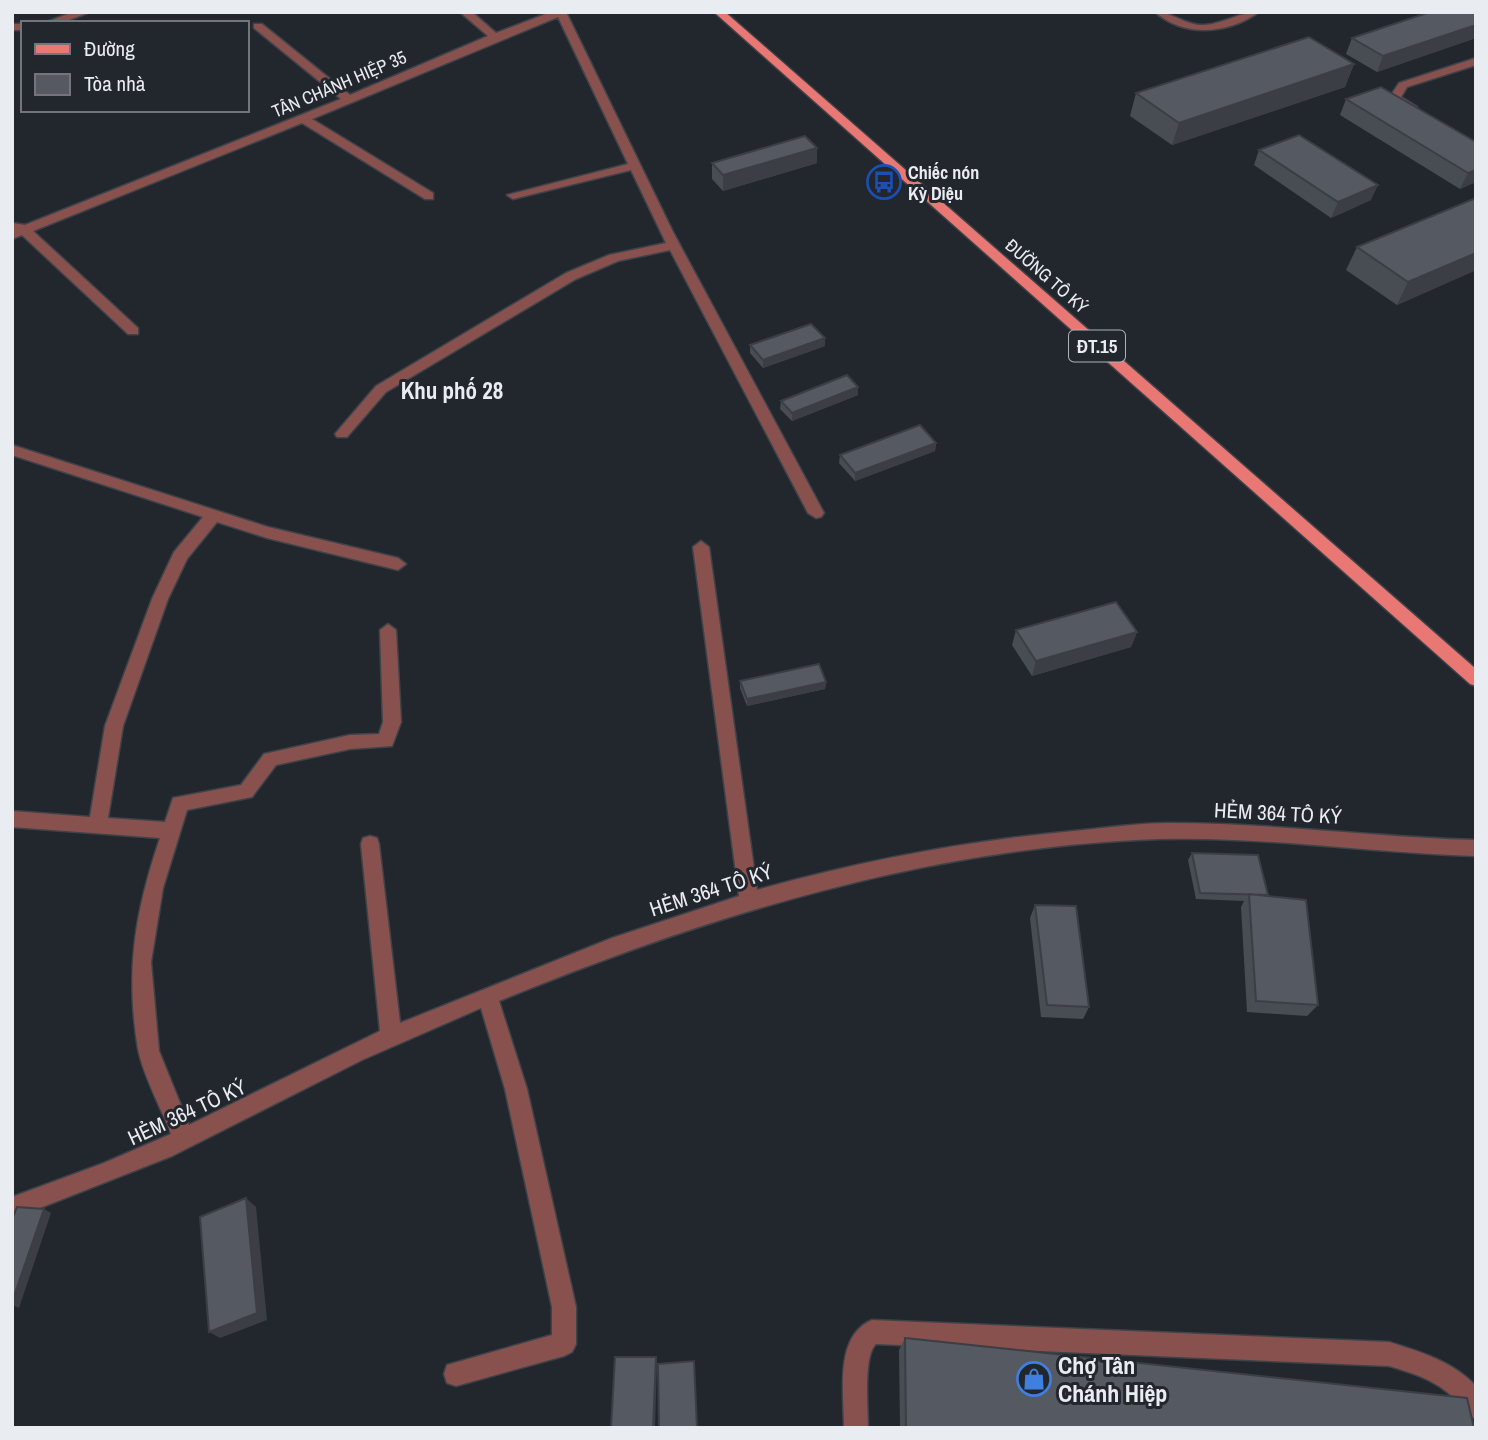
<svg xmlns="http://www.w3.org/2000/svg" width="1488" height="1440" viewBox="0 0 1488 1440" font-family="'Archivo Narrow',sans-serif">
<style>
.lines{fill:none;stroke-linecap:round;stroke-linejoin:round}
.minor-casing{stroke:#3e4349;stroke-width:3}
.major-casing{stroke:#3e4349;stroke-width:3}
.minor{fill:#88514e;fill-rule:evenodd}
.major{fill:#e97773;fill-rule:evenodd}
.wall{fill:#484d54}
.shaded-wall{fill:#3b3e45}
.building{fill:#545962;stroke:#3b3e45;stroke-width:2}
.labels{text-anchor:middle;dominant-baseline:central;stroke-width:6;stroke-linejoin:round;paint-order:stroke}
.far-street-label{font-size:18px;fill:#e9edf2;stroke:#22272e}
.far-poi-label{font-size:18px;font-weight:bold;fill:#e9edf2;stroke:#22272e;text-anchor:start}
.shield{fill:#22272e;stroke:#adb2b7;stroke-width:2}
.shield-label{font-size:19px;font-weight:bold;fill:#e9edf2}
.street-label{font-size:21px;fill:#e9edf2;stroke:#22272e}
.neighbourhood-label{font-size:23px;font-weight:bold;fill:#e9edf2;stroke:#22272e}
.near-poi-label{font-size:24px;font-weight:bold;fill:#e9edf2;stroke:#22272e;text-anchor:start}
</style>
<rect width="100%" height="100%" fill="#22272e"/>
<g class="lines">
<g class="minor-casing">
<path id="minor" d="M 73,12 L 90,12 L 61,23 L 44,23 Z
M 460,12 L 472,12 L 496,33 L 551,12 L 566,12 L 673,232 L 824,513 L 821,517 L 816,518 L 808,513 L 670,250 L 618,261 L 576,279 L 386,392 L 347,437 L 337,437 L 335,434 L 376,386 L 566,273 L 609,255 L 666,243 L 631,170 L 513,199 L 507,195 L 628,164 L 558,17 L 312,119 L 433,193 L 433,199 L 425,199 L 302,123 L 33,231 L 138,328 L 138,334 L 128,334 L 22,235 L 12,239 L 12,223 L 25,225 L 341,99 L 254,28 L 254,24 L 262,24 L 350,95 L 488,36 Z
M 1155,12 C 1173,12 1186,26 1204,25 C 1223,24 1239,12 1259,12 C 1228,34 1185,38 1155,12 Z
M 12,24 L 23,24 L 23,30 L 12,30 Z
M 1476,58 L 1476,65 L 1407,87 L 1401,97 L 1417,107 L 1417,111 L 1409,111 L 1389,98 L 1399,83 Z
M 12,445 L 268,527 L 398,558 L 406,564 L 398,570 L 267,538 L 217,522 L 187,559 L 168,599 L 123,726 L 108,818 L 165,822 L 173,798 L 241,785 L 264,754 L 350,735 L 379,734 L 383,722 L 380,630 L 388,624 L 396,630 L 401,722 L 392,746 L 350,749 L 276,765 L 252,797 L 187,810 L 163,888 L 151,962 L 159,1051 L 189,1125 L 380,1031 L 361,844 L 363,838 L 370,836 L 377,838 L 379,844 L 400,1023 L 612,938 L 739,896 L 693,547 L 701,541 L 709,547 L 757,890 C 861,861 966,841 1074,831 C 1106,828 1137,823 1169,823 C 1272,823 1373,837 1476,840 L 1476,856 C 1370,853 1264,836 1159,839 C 929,847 710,915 499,1001 L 527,1089 L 576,1307 L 576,1344 L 572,1352 L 564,1356 L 456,1386 L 447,1383 L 444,1374 L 447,1365 L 552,1335 L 552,1307 L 505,1089 L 481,1008 L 362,1060 L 172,1156 L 12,1219 L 12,1197 L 104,1163 L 171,1134 C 161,1108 143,1075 138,1049 C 125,971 135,912 160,838 L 12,827 L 12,811 L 90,817 L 105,726 L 152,599 L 174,552 L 203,517 L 12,455 Z
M 872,1320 L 1389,1342 C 1421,1352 1452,1361 1476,1386 L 1476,1419 C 1463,1414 1458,1400 1447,1392 C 1430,1378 1409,1372 1389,1366 L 876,1344 C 863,1356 868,1409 868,1428 L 844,1428 C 844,1393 834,1336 872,1320 Z"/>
</g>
<g class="major-casing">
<path id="major" d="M 714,12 L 725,12 L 1476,669 L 1476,686 L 1470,684 Z"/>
</g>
<use href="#minor" class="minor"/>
<use href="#major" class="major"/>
</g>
<path class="wall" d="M 1476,12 L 1476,38 L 1377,72 L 1346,54 L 1352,38 Z
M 1354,64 L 1345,87 L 1172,145 L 1130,116 L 1136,93 Z
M 1346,99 L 1476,142 L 1476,182 L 1460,189 L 1340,115 Z
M 1259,150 L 1371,200 L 1331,218 L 1254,165 Z
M 712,163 L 817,163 L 723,191 L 712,179 Z
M 1476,198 L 1476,270 L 1397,305 L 1346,270 L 1357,247 Z
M 750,345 L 825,346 L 763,368 L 750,353 Z
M 858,387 L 858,395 L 792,421 L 780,409 L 781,401 Z
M 936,443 L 935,451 L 855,481 L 839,463 L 840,455 Z
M 1016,630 L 1137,632 L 1131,647 L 1032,676 L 1012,645 Z
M 740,681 L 826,682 L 825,689 L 747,706 L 740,688 Z
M 1192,853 L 1268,895 L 1318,1005 L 1307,1016 L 1247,1012 L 1241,907 L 1244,901 L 1196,899 L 1188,860 Z
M 1035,905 L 1089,1007 L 1083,1019 L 1041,1017 L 1030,918 Z
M 905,1338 L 1474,1428 L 900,1428 L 899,1350 Z"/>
<path class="shaded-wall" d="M 1476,25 L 1476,38 L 1377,72 L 1383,56 Z
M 1354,64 L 1345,87 L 1172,145 L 1179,123 Z
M 817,148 L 817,163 L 723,191 L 723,175 Z
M 1476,170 L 1476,182 L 1460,189 L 1468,173 Z
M 1378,185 L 1371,200 L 1331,218 L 1338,202 Z
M 1476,253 L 1476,270 L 1397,305 L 1408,282 Z
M 825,338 L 825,346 L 763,368 L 763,360 Z
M 858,387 L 858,395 L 792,421 L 792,413 Z
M 936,443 L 935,451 L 855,481 L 855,473 Z
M 1137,632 L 1131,647 L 1032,676 L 1036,661 Z
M 826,682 L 825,689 L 747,706 L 747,699 Z
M 246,1198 L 256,1207 L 267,1320 L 220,1338 L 209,1332 Z
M 44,1209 L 51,1213 L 19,1308 L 12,1305 L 12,1302 Z
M 656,1357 L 657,1363 L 655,1428 L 653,1428 Z"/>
<path class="building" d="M 1430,12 L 1476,12 L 1476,25 L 1383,56 L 1352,38 Z
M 1309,37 L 1354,64 L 1179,123 L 1136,93 Z
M 1381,87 L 1476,142 L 1476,170 L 1468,173 L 1346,99 Z
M 1299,135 L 1378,185 L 1338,202 L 1259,150 Z
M 805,136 L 817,148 L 723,175 L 712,163 Z
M 1476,198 L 1476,253 L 1408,282 L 1357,247 Z
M 811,324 L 825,338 L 763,360 L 750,345 Z
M 847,375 L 858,387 L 792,413 L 781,401 Z
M 920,425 L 936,443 L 855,473 L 840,455 Z
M 1116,602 L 1137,632 L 1036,661 L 1016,630 Z
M 819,664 L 826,682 L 747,699 L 740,681 Z
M 1192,853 L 1258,855 L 1268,895 L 1200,893 Z
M 1249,894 L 1306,900 L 1318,1005 L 1256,1001 Z
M 1035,905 L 1076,906 L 1089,1007 L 1047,1005 Z
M 246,1198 L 257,1313 L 209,1332 L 200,1217 Z
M 17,1207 L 44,1209 L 12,1302 L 12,1219 Z
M 905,1338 L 1467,1398 L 1474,1428 L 906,1428 Z
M 615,1357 L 656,1357 L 653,1428 L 611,1428 Z
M 694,1361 L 697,1428 L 659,1428 L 658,1364 Z"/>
<defs>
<g id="bus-ring" transform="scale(1.75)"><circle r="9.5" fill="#22272e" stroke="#1a4fb4" stroke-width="1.5"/><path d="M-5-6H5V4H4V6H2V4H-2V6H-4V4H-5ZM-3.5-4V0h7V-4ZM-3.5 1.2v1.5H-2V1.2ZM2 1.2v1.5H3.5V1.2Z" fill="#1a4fb4"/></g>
<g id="shop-ring" transform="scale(1.75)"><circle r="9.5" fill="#22272e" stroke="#3f7fe0" stroke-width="1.5"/><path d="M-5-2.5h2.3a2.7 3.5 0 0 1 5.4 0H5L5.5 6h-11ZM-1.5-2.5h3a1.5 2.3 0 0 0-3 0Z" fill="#3f7fe0"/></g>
</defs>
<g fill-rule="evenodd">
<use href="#bus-ring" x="884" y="182"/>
<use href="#shop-ring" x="1034" y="1379"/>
</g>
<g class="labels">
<g class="far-street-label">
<text transform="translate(339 84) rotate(-23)">TÂN CHÁNH HIỆP 35</text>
<text transform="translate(1047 276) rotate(41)">ĐƯỜNG TÔ KÝ</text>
</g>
<g class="far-poi-label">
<text x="908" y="172">Chiếc nón<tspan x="908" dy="21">Kỳ Diệu</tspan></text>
</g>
<rect class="shield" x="1069" y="330.5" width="56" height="31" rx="5"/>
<g class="shield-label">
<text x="1097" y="346">ĐT.15</text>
</g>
<g class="street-label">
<text transform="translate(1278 813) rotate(3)">HẺM 364 TÔ KÝ</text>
<text transform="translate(711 890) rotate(-18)">HẺM 364 TÔ KÝ</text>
<text transform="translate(187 1112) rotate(-25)">HẺM 364 TÔ KÝ</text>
</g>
<g class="neighbourhood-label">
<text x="452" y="390">Khu phố 28</text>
</g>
<g class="near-poi-label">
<text x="1058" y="1365">Chợ Tân<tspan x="1058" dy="28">Chánh Hiệp</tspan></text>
</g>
</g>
<rect width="1488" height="1440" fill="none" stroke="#e9edf2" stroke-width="28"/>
<rect x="21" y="21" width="228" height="91" fill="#22272e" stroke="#72767c" stroke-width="2"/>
<rect x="35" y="44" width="35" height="10" fill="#e97773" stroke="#72767c" stroke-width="2"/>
<text x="84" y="56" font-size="21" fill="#e9edf2">Đường</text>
<rect x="35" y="74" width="35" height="21" fill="#545962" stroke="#72767c" stroke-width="2"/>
<text x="84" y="91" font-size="21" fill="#e9edf2">Tòa nhà</text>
</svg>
